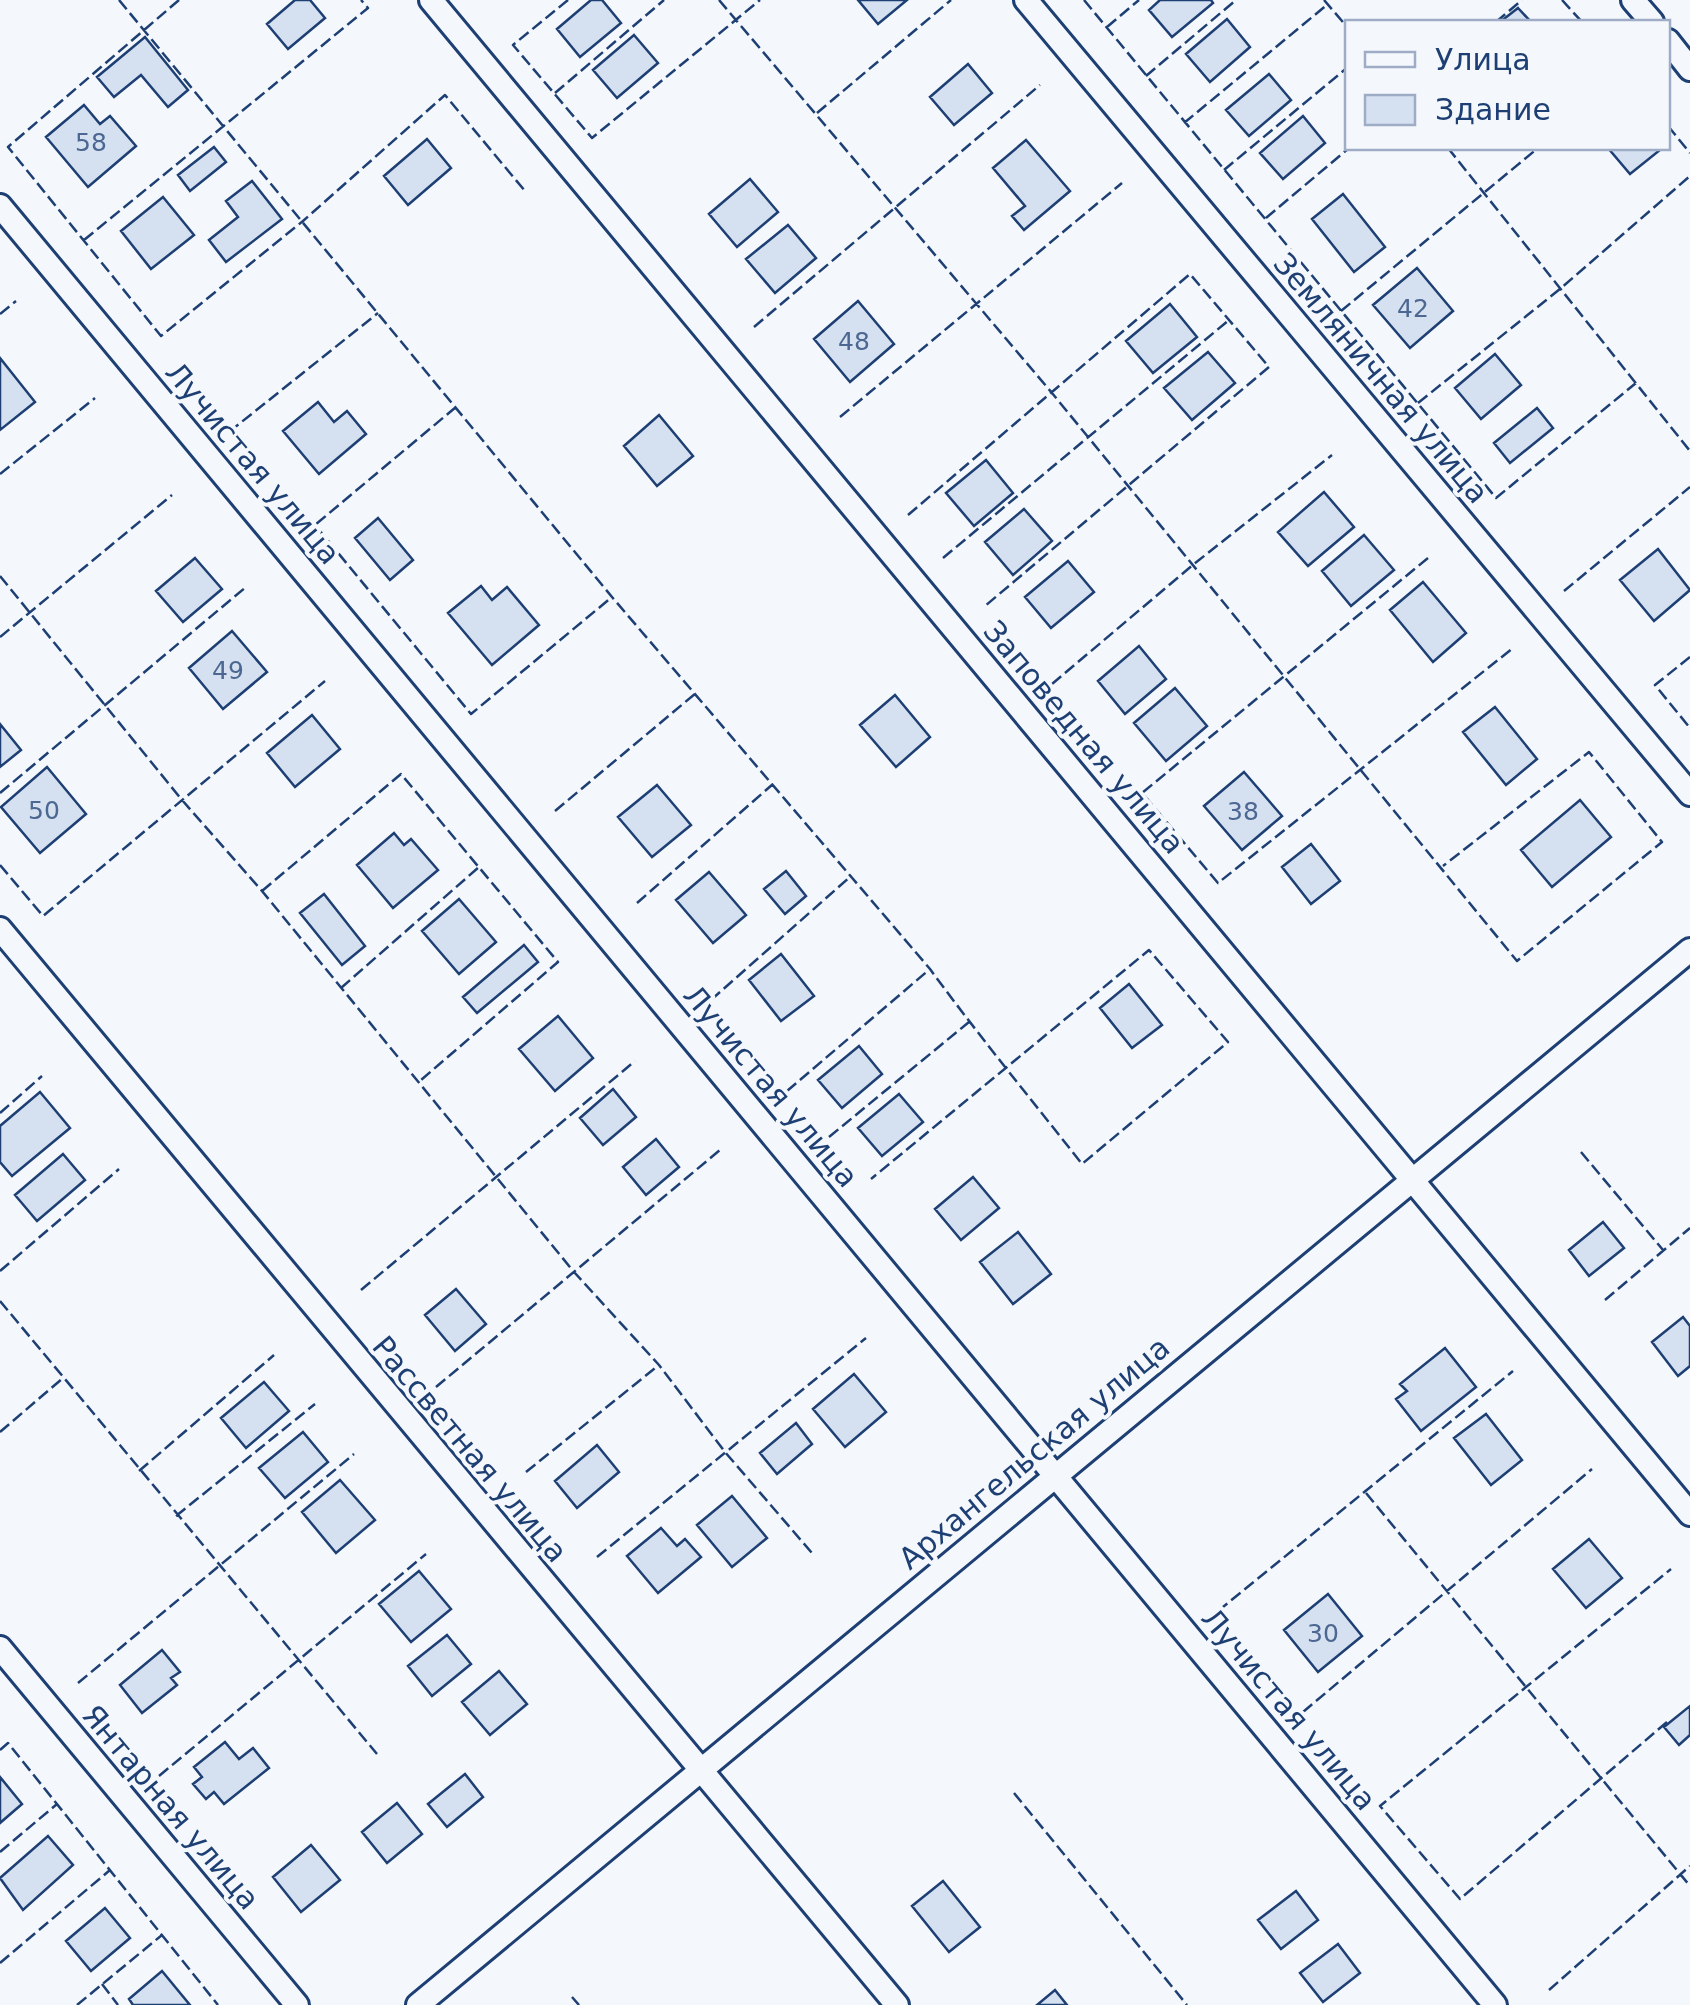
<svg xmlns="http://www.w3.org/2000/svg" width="1690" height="2005" viewBox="0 0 1690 2005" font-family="'DejaVu Sans',sans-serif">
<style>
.building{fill:#d5e0f0;stroke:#1d3f73;stroke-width:2.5}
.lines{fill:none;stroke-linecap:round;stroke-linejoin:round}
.street-casing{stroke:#1d3f73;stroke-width:28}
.street{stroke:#f4f7fb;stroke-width:22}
.fence{stroke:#1d3f73;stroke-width:2.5;stroke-dasharray:12 5;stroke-linecap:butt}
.labels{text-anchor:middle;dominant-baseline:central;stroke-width:8;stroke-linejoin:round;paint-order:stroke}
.number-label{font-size:25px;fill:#4b6792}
.street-label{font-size:30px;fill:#1d3f73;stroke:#f4f7fb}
</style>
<rect width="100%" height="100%" fill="#f4f7fb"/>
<path class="building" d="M 295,0 L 310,0 L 325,18 L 288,49 L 267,24 Z
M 591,0 L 602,0 L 621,23 L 580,57 L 557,29 Z
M 858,0 L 907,0 L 878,24 Z
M 1160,0 L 1211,0 L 1213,3 L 1172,37 L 1149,10 Z
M 1518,8 L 1531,22 L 1500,22 Z
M 1227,19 L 1250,47 L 1210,82 L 1186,54 Z
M 634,35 L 658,63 L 617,98 L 593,70 Z
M 145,37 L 188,90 L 168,107 L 141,75 L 114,97 L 97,77 Z
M 968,64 L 992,93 L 954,125 L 930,97 Z
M 1269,74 L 1291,100 L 1249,136 L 1226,110 Z
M 84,105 L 100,124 L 110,116 L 136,146 L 88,187 L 46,137 Z
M 1303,116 L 1325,143 L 1283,179 L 1260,153 Z
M 427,139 L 451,168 L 408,205 L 384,176 Z
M 1026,140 L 1070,191 L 1024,230 L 1012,216 L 1025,206 L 993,168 Z
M 214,147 L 226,162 L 190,191 L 178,175 Z
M 1608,148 L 1659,148 L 1660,150 L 1630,174 Z
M 750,179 L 778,212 L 737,247 L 709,214 Z
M 252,181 L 282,219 L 226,262 L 209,240 L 238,217 L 226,201 Z
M 1343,194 L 1385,247 L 1354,272 L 1312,219 Z
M 163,197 L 194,235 L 151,269 L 121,231 Z
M 788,225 L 816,258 L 775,293 L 746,259 Z
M 1417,268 L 1453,311 L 1410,348 L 1373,305 Z
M 858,301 L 894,344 L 850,382 L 814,339 Z
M 1170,304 L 1197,337 L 1153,373 L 1126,341 Z
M 1208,352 L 1235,383 L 1192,420 L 1164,388 Z
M 1495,354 L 1521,385 L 1481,419 L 1455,388 Z
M 0,358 L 35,402 L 0,430 Z
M 318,402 L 334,422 L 347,411 L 366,434 L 319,474 L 283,431 Z
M 1537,408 L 1553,428 L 1510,463 L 1494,443 Z
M 659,415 L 693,456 L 657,486 L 624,446 Z
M 986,460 L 1013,493 L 974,526 L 946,493 Z
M 1324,492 L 1354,527 L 1308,566 L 1278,532 Z
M 1024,509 L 1052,541 L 1013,575 L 985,542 Z
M 378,518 L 413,560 L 390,580 L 355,538 Z
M 1364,535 L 1394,570 L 1351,606 L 1322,571 Z
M 1658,549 L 1690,590 L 1654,621 L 1620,580 Z
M 195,558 L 222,589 L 183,622 L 156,591 Z
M 1068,561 L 1094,592 L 1051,628 L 1025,597 Z
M 1423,582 L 1466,633 L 1433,662 L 1390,610 Z
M 481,586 L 492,600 L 507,587 L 539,625 L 492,665 L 448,613 Z
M 232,631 L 267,672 L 223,709 L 189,668 Z
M 1139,646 L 1166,679 L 1125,714 L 1098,681 Z
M 1175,688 L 1207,726 L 1166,761 L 1134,723 Z
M 895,695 L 930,737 L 896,767 L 860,725 Z
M 1495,707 L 1537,759 L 1506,785 L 1463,732 Z
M 312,715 L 340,749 L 295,787 L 267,753 Z
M 0,724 L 21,750 L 0,767 Z
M 47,767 L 86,814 L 40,853 L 1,807 Z
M 1244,772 L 1282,816 L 1242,850 L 1204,806 Z
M 657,785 L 691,825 L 652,857 L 618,817 Z
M 1580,800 L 1611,837 L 1552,887 L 1521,850 Z
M 394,833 L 404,845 L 411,839 L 438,870 L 393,908 L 357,865 Z
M 1311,844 L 1340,881 L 1311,904 L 1282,867 Z
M 786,871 L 806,896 L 785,914 L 764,889 Z
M 709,872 L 746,915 L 713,943 L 676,900 Z
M 324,894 L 365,946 L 342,965 L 300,913 Z
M 459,899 L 496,942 L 459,974 L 422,931 Z
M 524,945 L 538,962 L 477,1013 L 463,997 Z
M 781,954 L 814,996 L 781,1021 L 749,980 Z
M 1129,984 L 1162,1025 L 1132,1048 L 1100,1008 Z
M 558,1016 L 593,1058 L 555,1091 L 519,1049 Z
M 859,1046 L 882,1074 L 842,1108 L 818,1080 Z
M 613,1089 L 636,1117 L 603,1145 L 580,1118 Z
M 40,1092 L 70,1128 L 12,1176 L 0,1162 L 0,1126 Z
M 899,1094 L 923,1122 L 882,1156 L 858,1128 Z
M 656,1139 L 679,1167 L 646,1195 L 623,1167 Z
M 63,1154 L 85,1180 L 37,1221 L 15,1195 Z
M 973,1177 L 999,1208 L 961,1240 L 935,1209 Z
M 1603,1222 L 1624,1248 L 1589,1276 L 1569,1250 Z
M 1018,1232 L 1051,1274 L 1013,1304 L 980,1262 Z
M 456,1289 L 486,1324 L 455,1351 L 425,1315 Z
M 1683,1317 L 1690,1326 L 1690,1366 L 1678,1376 L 1652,1342 Z
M 1445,1348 L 1476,1387 L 1421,1431 L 1396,1399 L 1407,1391 L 1400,1384 Z
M 854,1374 L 886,1412 L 845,1447 L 813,1409 Z
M 264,1382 L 289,1411 L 246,1448 L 221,1418 Z
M 1486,1414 L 1522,1460 L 1491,1485 L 1454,1438 Z
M 796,1423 L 812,1444 L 777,1474 L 760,1453 Z
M 303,1432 L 328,1462 L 285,1498 L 259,1468 Z
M 597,1445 L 619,1472 L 577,1508 L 555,1481 Z
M 340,1480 L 375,1520 L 336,1553 L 302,1512 Z
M 732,1496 L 767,1538 L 732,1567 L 697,1525 Z
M 661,1528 L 677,1546 L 685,1539 L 701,1557 L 658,1593 L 627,1556 Z
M 1589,1539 L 1622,1578 L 1586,1608 L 1553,1569 Z
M 419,1571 L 451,1609 L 411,1642 L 379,1604 Z
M 1328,1594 L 1362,1636 L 1318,1672 L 1284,1630 Z
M 447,1635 L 471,1664 L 432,1696 L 408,1666 Z
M 162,1650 L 180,1672 L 171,1678 L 177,1685 L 142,1713 L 120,1685 Z
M 499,1671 L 527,1704 L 490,1735 L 462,1702 Z
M 1690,1706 L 1690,1735 L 1679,1745 L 1664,1727 Z
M 225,1742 L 239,1759 L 253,1748 L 269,1768 L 224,1804 L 214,1792 L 206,1799 L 193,1784 L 202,1777 L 194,1767 Z
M 465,1774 L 483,1797 L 447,1827 L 428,1804 Z
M 0,1777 L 22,1804 L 0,1823 Z
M 397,1803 L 422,1834 L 387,1863 L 362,1832 Z
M 48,1836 L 73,1865 L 23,1910 L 0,1878 Z
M 311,1845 L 340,1880 L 301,1912 L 273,1877 Z
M 943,1881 L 980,1927 L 949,1952 L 912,1906 Z
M 1296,1891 L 1318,1920 L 1281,1949 L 1258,1920 Z
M 105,1908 L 130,1938 L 91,1971 L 66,1941 Z
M 1338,1944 L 1360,1973 L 1323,2002 L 1300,1973 Z
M 162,1971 L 190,2005 L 133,2005 L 129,1999 Z
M 1055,1990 L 1067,2005 L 1037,2005 Z"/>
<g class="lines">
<g class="street-casing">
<path id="street" d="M 431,0 L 1690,1514
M 1026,0 L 1690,794
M 1633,0 L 1652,22
M 1668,41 L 1690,69
M 0,206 L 1495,2005
M 0,929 L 897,2005
M 0,1648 L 297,2005
M 418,2005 L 1690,950"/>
</g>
<use href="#street" class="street"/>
<path class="fence" d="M 119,0 L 612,597 L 930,969 C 979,1036 1031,1099 1082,1164 L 1228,1042 L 1149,950 L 871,1179
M 179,0 L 8,147 L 161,336 L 303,221 L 445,95 L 525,191
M 568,0 L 513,45 L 592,138 L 760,0
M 719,0 L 1052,393 L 1517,961 L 1662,842 L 1589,752 L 1443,866
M 1084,0 L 1496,498 L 1636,383
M 1324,0 L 1348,28
M 1562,0 L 1582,22
M 1496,22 L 1522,0
M 1107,27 L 1139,0
M 1146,76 L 1236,0
M 555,93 L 664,0
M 817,113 L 951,0
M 1184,123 L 1328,4
M 1668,126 L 1690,153
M 1448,148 L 1690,451
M 1224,170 L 1348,67
M 1266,218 L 1349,148
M 84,240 L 368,8 L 361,0
M 1341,311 L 1538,148
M 0,314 L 16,301
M 754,327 L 1040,85
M 1418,403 L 1560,289 L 1690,176
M 456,407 L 315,525 L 471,714 L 612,597
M 840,417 L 1122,183
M 229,432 L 378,313
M 0,474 L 95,398
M 908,515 L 1190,274 L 1269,367 L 985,606
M 943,558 L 1229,320
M 1428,558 L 1142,793 L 1218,883 L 1513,648
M 0,576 L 182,800 L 262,891 L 574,1272 L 659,1365 L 725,1452 L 812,1553
M 1564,591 L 1690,487
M 0,637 L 172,495
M 1690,657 L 1655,685 L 1690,728
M 1052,684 L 1194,564 L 1332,455
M 0,793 L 246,587
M 555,811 L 696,693
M 0,865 L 43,916 L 325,681
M 262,891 L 401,774 L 558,962 L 421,1080
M 637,903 L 773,784
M 341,988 L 479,867
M 711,1000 L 851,876
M 787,1091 L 930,969
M 0,1113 L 42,1076
M 829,1137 L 969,1022
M 1581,1152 L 1663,1250
M 0,1271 L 119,1169
M 361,1290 L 635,1061
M 1605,1300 L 1690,1228
M 0,1301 L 377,1754
M 436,1387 L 720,1150
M 0,1432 L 63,1378
M 139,1471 L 274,1355
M 526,1472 L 659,1365
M 1366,1493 L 1690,1886
M 176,1516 L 315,1404
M 597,1557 L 866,1338
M 1218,1611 L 1513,1371
M 78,1683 L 354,1454
M 1303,1712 L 1592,1469
M 1667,1722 L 1460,1899 L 1380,1806 L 1671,1569
M 0,1750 L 8,1743 L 218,2005
M 159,1776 L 426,1554
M 1014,1793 L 1187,2005
M 0,1852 L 57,1804
M 0,1963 L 110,1870
M 102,1984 L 118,2005
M 1549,1990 L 1690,1866
M 572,1997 L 579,2005
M 77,2005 L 162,1935"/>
</g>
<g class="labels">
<g class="number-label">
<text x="91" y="142">58</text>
<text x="1413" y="308">42</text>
<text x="854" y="341">48</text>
<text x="228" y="670">49</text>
<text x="44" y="810">50</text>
<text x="1243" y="811">38</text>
<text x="1323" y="1633">30</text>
</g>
<g class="street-label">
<text transform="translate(1381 378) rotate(50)">Земляничная улица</text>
<text transform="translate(253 463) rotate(50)">Лучистая улица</text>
<text transform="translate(1084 737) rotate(50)">Заповедная улица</text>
<text transform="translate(771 1086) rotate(50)">Лучистая улица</text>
<text transform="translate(470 1449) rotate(50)">Рассветная улица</text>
<text transform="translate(1034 1453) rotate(-40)">Архангельская улица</text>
<text transform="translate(1289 1709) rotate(50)">Лучистая улица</text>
<text transform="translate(171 1807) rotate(50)">Янтарная улица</text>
</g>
</g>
<rect x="1345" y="20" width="325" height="130" fill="#f4f7fb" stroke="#9eadc5" stroke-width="2.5"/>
<rect x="1365" y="52" width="50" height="15" fill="#f4f7fb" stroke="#9eadc5" stroke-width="2.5"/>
<text x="1435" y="70" font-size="30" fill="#1d3f73">Улица</text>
<rect x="1365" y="95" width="50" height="30" fill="#d5e0f0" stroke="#9eadc5" stroke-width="2.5"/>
<text x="1435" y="120" font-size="30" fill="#1d3f73">Здание</text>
</svg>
